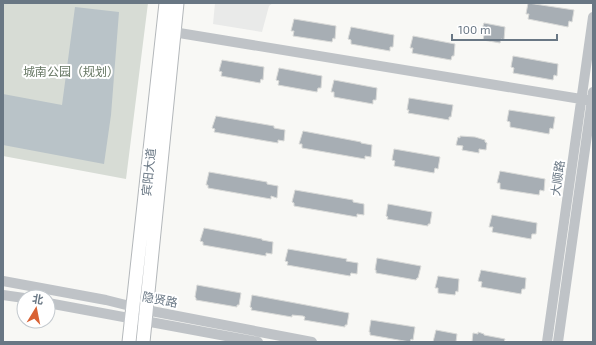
<svg xmlns="http://www.w3.org/2000/svg" width="596" height="345" viewBox="0 0 596 345" font-family="'Exo 2','Noto Sans SC',sans-serif">
<style>
.built{fill:#e9eae9}
.green{fill:#d7dcd5}
.water{fill:#b9c3c8}
.building{fill:#a7aeb4;stroke:#d9dad8}
.lines{fill:none;stroke-linecap:round;stroke-linejoin:round}
.trunk-casing{stroke:#b3b7ba;stroke-width:15}
.tertiary{stroke:#bfc3c7;stroke-width:10}
.trunk{stroke:#fff;stroke-width:13}
.labels{text-anchor:middle;dominant-baseline:central;stroke-width:4;stroke-linejoin:round;paint-order:stroke}
.park-label{font-size:12px;fill:#667763;stroke:#fff}
.street-label{font-size:12px;fill:#697784;stroke:#fff}
</style>
<rect width="100%" height="100%" fill="#f8f8f5"/>
<path class="built" d="M 215,3 L 273,3 L 269,6 L 262,32 L 213,24 Z"/>
<path class="green" d="M 3,3 L 148,3 L 126,179 L 3,156 Z"/>
<path class="water" d="M 75,7 L 119,12 L 111,115 L 104,164 L 3,145 L 3,94 L 62,105 Z"/>
<path class="building" d="M 528,3 L 574,10 L 572,22 L 569,21 L 568,27 L 528,19 L 529,14 L 526,14 Z
M 294,19 L 336,26 L 335,39 L 333,38 L 332,42 L 293,36 L 294,31 L 291,31 Z
M 484,23 L 505,27 L 504,40 L 501,39 L 500,43 L 483,40 L 484,35 L 480,35 Z
M 351,27 L 394,35 L 393,47 L 390,47 L 390,51 L 351,44 L 351,40 L 348,39 Z
M 413,36 L 455,44 L 454,56 L 452,56 L 451,60 L 412,53 L 413,48 L 410,48 Z
M 513,56 L 558,64 L 557,76 L 554,75 L 553,80 L 513,73 L 514,68 L 511,67 Z
M 222,60 L 264,67 L 263,80 L 261,79 L 260,83 L 221,76 L 222,72 L 219,71 Z
M 279,68 L 322,76 L 321,88 L 318,88 L 317,92 L 278,85 L 279,81 L 276,80 Z
M 334,80 L 377,88 L 376,100 L 373,100 L 373,104 L 334,97 L 334,92 L 331,92 Z
M 409,98 L 453,105 L 451,117 L 449,117 L 449,120 L 408,113 L 409,110 L 407,110 Z
M 509,110 L 555,117 L 553,129 L 550,128 L 549,134 L 510,127 L 510,122 L 507,121 Z
M 216,116 L 274,126 L 274,128 L 285,130 L 284,141 L 278,140 L 278,143 L 214,132 L 215,129 L 212,128 Z
M 303,131 L 361,142 L 361,143 L 372,145 L 371,157 L 365,156 L 365,159 L 302,148 L 302,144 L 299,144 Z
M 460,136 L 475,137 L 485,140 L 485,142 L 487,143 L 486,150 L 479,149 L 479,153 L 462,150 L 463,146 L 456,145 L 458,137 L 460,138 Z
M 394,149 L 440,157 L 438,169 L 435,168 L 434,173 L 394,166 L 395,161 L 392,160 Z
M 500,171 L 545,179 L 544,191 L 540,190 L 539,195 L 500,189 L 500,183 L 497,183 Z
M 209,172 L 267,182 L 267,184 L 278,186 L 277,198 L 271,196 L 271,199 L 208,188 L 208,185 L 206,185 Z
M 295,190 L 353,200 L 353,202 L 364,204 L 364,215 L 357,214 L 357,217 L 294,206 L 294,203 L 292,202 Z
M 388,204 L 432,212 L 430,224 L 428,224 L 428,226 L 387,219 L 388,217 L 386,216 Z
M 492,215 L 537,223 L 536,234 L 532,234 L 531,239 L 492,232 L 493,227 L 489,227 Z
M 204,228 L 262,239 L 262,240 L 273,242 L 272,254 L 266,253 L 266,256 L 203,245 L 203,242 L 200,241 Z
M 288,249 L 347,259 L 346,261 L 358,263 L 357,274 L 351,273 L 350,276 L 287,265 L 288,262 L 285,261 Z
M 377,258 L 421,266 L 418,278 L 417,278 L 416,280 L 376,273 L 376,270 L 375,270 Z
M 481,270 L 526,278 L 525,289 L 522,289 L 521,294 L 481,287 L 482,282 L 478,281 Z
M 438,276 L 459,279 L 458,292 L 456,291 L 455,295 L 438,293 L 438,288 L 435,288 Z
M 197,285 L 241,293 L 239,305 L 237,305 L 237,307 L 196,300 L 196,298 L 195,297 Z
M 252,295 L 349,313 L 347,325 L 345,325 L 345,327 L 304,320 L 305,317 L 303,316 L 292,315 L 292,317 L 251,310 L 252,308 L 250,307 Z
M 371,320 L 415,327 L 413,340 L 411,339 L 410,342 L 370,335 L 370,332 L 369,332 Z
M 436,330 L 457,334 L 456,342 L 433,342 Z
M 478,332 L 484,334 L 484,335 L 505,339 L 504,342 L 472,342 L 473,333 L 478,334 Z"/>
<g class="lines">
<g class="trunk-casing">
<path id="trunk" d="M 129,342 L 166,3
M 143,342 L 177,3"/>
</g>
<path class="tertiary" d="M 167,31 L 593,101
M 3,281 L 106,300 L 146,310 L 312,342
M 3,295 L 24,298
M 48,303 L 258,342
M 547,342 L 593,17
M 558,342 L 593,92"/>
<use href="#trunk" class="trunk"/>
</g>
<g class="labels">
<g class="park-label">
<text x="71" y="71">城南公园（规划）</text>
</g>
<g class="street-label">
<text transform="translate(148 172) rotate(-84)">宾阳大道</text>
<text transform="translate(557 178) rotate(-82)">大顺路</text>
<text transform="translate(160 299) rotate(11)">隐贤路</text>
</g>
</g>
<rect width="596" height="345" fill="none" stroke="#697784" stroke-width="8"/>
<g transform="translate(36 309) rotate(10)"><circle r="19" fill="#ffffff" stroke="#c3c9ce"/>
<path d="M0-3L7 15L0 10L-7 15Z" fill="#d96234"/>
<text y="-6" font-size="11" font-weight="bold" text-anchor="middle" fill="#697784">北</text>
</g>
<path d="M452 34v6h105v-6" fill="none" stroke="#697784" stroke-width="2"/>
<text x="458" y="34" font-size="12" fill="#697784" stroke="#ffffff" stroke-width="3" paint-order="stroke">100 m</text>
</svg>
